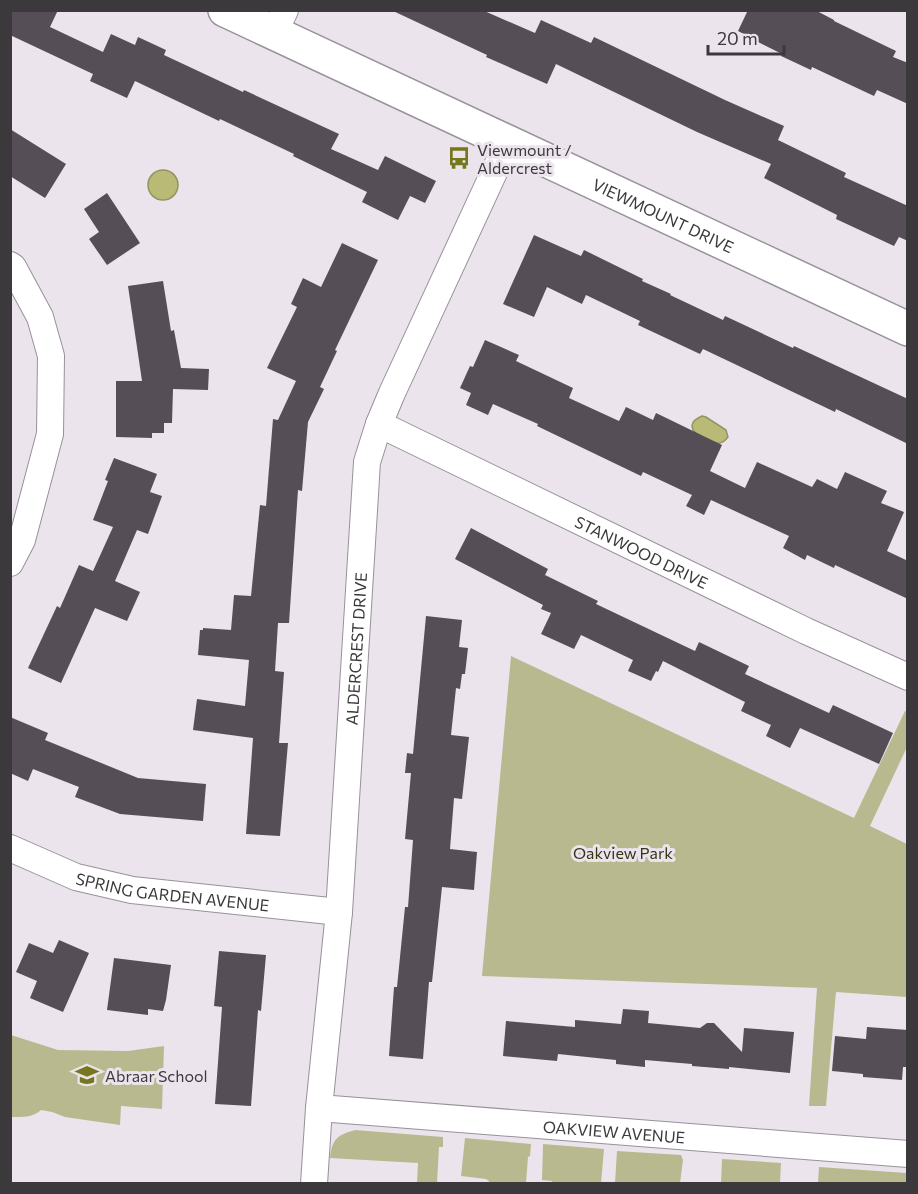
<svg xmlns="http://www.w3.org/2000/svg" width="918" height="1194" viewBox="0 0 918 1194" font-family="Commissioner,sans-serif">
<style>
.green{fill:#b8b98f}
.water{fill:#b9ba75;stroke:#949364;stroke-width:1.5}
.building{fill:#554e56}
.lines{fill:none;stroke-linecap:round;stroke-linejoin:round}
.minor-casing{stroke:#98919a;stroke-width:28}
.tertiary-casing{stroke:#98919a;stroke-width:36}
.minor{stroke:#fff;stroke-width:26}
.tertiary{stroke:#fff;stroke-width:33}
.labels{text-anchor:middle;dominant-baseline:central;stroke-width:6;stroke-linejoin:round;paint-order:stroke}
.poi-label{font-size:16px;fill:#3c393d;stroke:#ece4ed;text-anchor:start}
.street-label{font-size:16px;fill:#3c393d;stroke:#ece4ed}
.park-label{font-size:16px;fill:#343415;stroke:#ece4ed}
</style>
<rect width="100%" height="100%" fill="#ece4ed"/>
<path class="green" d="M 511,656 L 854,818 L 905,711 L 907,712 L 907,747 L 870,826 L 907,844 L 907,997 L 836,992 L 826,1106 L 809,1106 L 817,988 L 482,976 Z
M 11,1035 L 58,1050 L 128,1051 L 164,1046 L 162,1109 L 121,1106 L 120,1125 L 65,1117 L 52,1112 L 41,1110 C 32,1118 22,1117 11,1117 Z
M 355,1130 L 443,1137 L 443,1147 L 439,1147 L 437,1183 L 417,1183 L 418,1163 L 330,1158 C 332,1138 338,1135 355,1130 Z
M 465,1138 L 531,1144 L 530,1156 L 528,1157 L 526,1183 L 489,1183 L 489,1181 L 486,1179 L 461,1176 Z
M 543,1144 L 604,1149 L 601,1183 L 552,1183 L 552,1181 L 542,1180 Z
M 617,1151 L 681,1155 L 683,1160 L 680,1183 L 615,1183 Z
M 722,1159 L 781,1163 L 780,1183 L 721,1183 Z
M 819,1167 L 907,1173 L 907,1183 L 818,1183 Z"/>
<path class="water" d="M148 185a15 15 0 1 1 30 0a15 15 0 1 1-30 0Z
M 702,416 L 706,417 L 726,430 L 728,437 C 725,440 725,442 720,443 C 708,444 676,427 702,416 Z"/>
<path class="building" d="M 10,10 L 58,10 L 50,27 L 103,52 L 111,34 L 135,45 L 138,37 L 166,50 L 164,55 L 243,92 L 244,90 L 339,134 L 331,149 L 378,170 L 385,156 L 436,181 L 425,203 L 410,196 L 398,220 L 362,202 L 367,192 L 293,156 L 294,154 L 220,119 L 219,121 L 135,81 L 127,98 L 90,81 L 93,74 L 10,35 Z
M 391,10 L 482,10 L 535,33 L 541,20 L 591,43 L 594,37 L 725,100 L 784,126 L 778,140 L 846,173 L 844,177 L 908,206 L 908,241 L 899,237 L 894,246 L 836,219 L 837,215 L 764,178 L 771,164 L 697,132 L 556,64 L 547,84 L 486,57 L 487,55 Z
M 748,10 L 815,10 L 834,20 L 834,21 L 896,51 L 893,57 L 908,63 L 908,104 L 877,90 L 874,96 L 812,67 L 811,70 L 781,56 L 782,54 L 748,37 L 748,36 L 738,31 Z
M 10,129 L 66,164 L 45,198 L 10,176 Z
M 107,193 L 140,243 L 107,265 L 89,239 L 99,232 L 84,209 Z
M 534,235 L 581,256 L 584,250 L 643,279 L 642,281 L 671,294 L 670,295 L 723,320 L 725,316 L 793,348 L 794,346 L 908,399 L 908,444 L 836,409 L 835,412 L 703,349 L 700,354 L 638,325 L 640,321 L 586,295 L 582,304 L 547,287 L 534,317 L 503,304 Z
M 342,243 L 378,260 L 335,350 L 337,351 L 320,387 L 324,389 L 308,422 L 302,491 L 298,490 L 289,623 L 278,623 L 275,671 L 284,672 L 279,743 L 288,743 L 280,836 L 246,834 L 253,738 L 193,730 L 197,699 L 245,706 L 249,660 L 198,655 L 200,630 L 203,630 L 203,628 L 231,630 L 234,595 L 251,596 L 260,505 L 266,506 L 273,419 L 278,420 L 296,381 L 267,368 L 297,307 L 291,304 L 303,278 L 321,287 Z
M 163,281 L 171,331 L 174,330 L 181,368 L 209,369 L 208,390 L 173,389 L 172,423 L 164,423 L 164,433 L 152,433 L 152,438 L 116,437 L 116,381 L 142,381 L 128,286 Z
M 485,340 L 519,355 L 516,361 L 573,388 L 569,398 L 619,421 L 626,407 L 653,420 L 656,413 L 722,445 L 710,471 L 745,488 L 757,462 L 812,487 L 817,479 L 837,489 L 845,472 L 887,491 L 881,503 L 904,512 L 887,551 L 908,561 L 908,599 L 835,565 L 834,568 L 807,555 L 805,560 L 783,548 L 789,536 L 711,500 L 704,515 L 686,506 L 692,495 L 643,472 L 641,476 L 537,426 L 538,424 L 493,404 L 488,415 L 466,405 L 471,393 L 460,388 L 470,366 L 473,367 Z
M 114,458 L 157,474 L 150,492 L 162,496 L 148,534 L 137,530 L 115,581 L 140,592 L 127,621 L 95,608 L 61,683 L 28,668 L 57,606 L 60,608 L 79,565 L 93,571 L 113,527 L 93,520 L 108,481 L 105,480 Z
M 471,528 L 548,569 L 545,575 L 598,601 L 596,604 L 695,651 L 699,642 L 749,666 L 745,674 L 829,713 L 833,705 L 893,733 L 879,764 L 800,728 L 790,748 L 766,736 L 771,725 L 741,711 L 745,702 L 663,661 L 658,672 L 656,671 L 651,681 L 628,671 L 633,660 L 581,635 L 574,649 L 541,634 L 551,613 L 541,609 L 543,605 L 455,559 Z
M 426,616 L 462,620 L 459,647 L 468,648 L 465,674 L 462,674 L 460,689 L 456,688 L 451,735 L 469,737 L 462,799 L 454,798 L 450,849 L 477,852 L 474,890 L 442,887 L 432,982 L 429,982 L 423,1059 L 389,1056 L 394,987 L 397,987 L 405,907 L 408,907 L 413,840 L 405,839 L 411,773 L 405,773 L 407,753 L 413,754 Z
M 10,717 L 48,733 L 45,740 L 138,778 L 206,784 L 203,821 L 120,814 L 75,797 L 79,787 L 33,769 L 28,781 L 10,773 Z
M 59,940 L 89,953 L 63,1012 L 30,998 L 37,981 L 16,972 L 29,943 L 53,953 Z
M 219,951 L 266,955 L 261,1011 L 258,1010 L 251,1106 L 215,1104 L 222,1007 L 214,1006 Z
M 114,958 L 171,965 L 166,1000 L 163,1011 L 148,1009 L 148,1015 L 107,1010 Z
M 623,1009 L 649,1011 L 648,1023 L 700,1028 L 707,1023 L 714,1023 L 742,1052 L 744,1028 L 794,1032 L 790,1073 L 729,1067 L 729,1069 L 692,1066 L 692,1064 L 645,1060 L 645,1067 L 616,1064 L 616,1060 L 558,1054 L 557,1061 L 503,1056 L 506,1021 L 575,1027 L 575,1020 L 621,1024 Z
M 867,1027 L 908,1030 L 908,1067 L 903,1067 L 902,1080 L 863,1077 L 863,1074 L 832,1071 L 835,1036 L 866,1039 Z"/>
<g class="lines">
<g class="minor-casing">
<g id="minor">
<path d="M 274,34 L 285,10"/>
<path d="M 10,265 L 13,267 L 40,317 L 51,356 L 50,434 L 22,540 L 10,563"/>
<path id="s1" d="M 379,424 L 806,631 L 908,677"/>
<path id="s2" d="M 10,848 L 76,877 L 132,890 L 339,912"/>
<path id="s3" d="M 319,1108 L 908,1154"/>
<path id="s4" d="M 314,1184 L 319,1108 L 339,912 L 367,462 L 379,424 L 392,393 L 508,142"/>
</g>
</g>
<g class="tertiary-casing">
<g id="tertiary">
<path id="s5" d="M 225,10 L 908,329"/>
</g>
</g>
<use href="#minor" class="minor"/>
<use href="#tertiary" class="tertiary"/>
</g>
<defs>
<g id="bus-bare" transform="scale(1.8)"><path d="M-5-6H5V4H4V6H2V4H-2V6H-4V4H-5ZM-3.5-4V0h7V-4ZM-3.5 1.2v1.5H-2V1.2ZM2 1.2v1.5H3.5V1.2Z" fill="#76761c" stroke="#ece4ed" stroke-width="2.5" paint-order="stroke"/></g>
<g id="school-bare" transform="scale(1.8)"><path d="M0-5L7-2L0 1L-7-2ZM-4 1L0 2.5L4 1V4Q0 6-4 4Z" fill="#76761c" stroke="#ece4ed" stroke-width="2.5" paint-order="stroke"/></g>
</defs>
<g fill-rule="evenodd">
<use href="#bus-bare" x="459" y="158"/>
<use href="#school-bare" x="87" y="1075"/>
</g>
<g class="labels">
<g class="poi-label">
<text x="477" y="149">Viewmount /<tspan x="477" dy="18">Aldercrest</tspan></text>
<text x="105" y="1075">Abraar School</text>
</g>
<g class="street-label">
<text stroke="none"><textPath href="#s5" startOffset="484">VIEWMOUNT DRIVE</textPath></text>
<text stroke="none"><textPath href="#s1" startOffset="292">STANWOOD DRIVE</textPath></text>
<text stroke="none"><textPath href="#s4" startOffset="537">ALDERCREST DRIVE</textPath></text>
<text stroke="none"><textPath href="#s2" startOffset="170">SPRING GARDEN AVENUE</textPath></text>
<text stroke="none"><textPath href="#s3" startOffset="296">OAKVIEW AVENUE</textPath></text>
</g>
<g class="park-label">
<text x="623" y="852">Oakview Park</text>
</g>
</g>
<rect width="918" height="1194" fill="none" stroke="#3c393d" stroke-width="24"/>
<path d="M708 45v9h76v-9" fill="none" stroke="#3c393d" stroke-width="3"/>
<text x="717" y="45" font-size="18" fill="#3c393d" stroke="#ece4ed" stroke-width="4.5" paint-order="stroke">20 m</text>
</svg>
